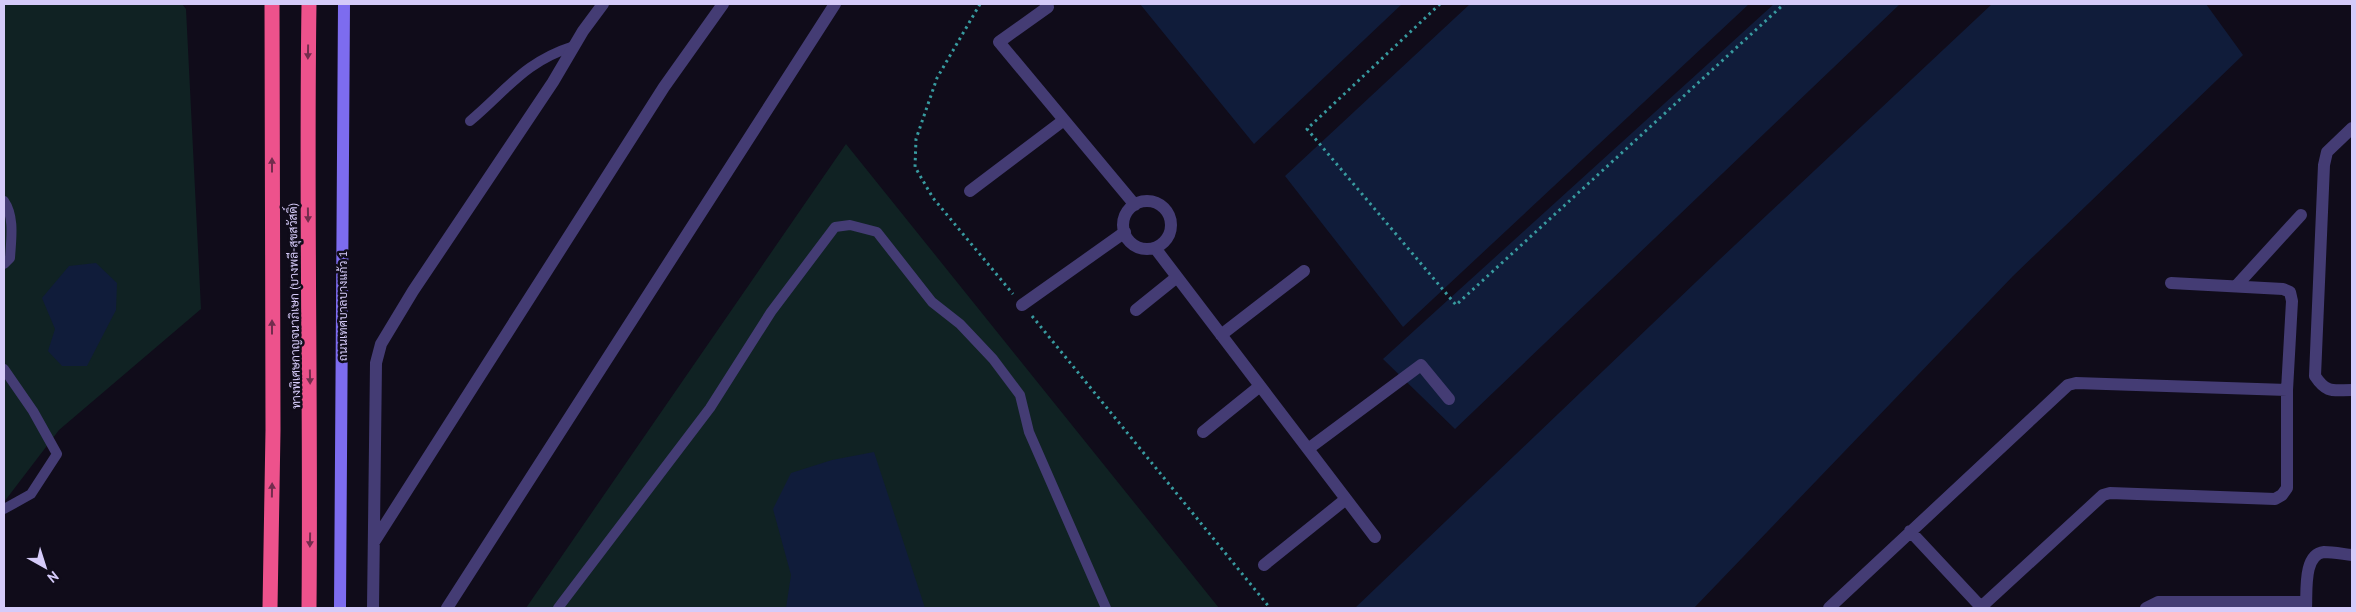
<svg xmlns="http://www.w3.org/2000/svg" width="2356" height="612" viewBox="0 0 2356 612" font-family="'PT Sans',Sarabun,sans-serif">
<style>
.green{fill:#102223}
.water{fill:#101c3a}
.lines{fill:none;stroke-linecap:round;stroke-linejoin:round}
.path{stroke:#389ba0;stroke-width:3;stroke-dasharray:2.5 4;stroke-linecap:butt}
.lane{stroke:#443c74;stroke-width:10}
.street{stroke:#443c74;stroke-width:12}
.secondary{stroke:#7d6cef;stroke-width:12}
.highway{stroke:#ed528c;stroke-width:15}
.oneway{fill:#732c4d}
.labels{text-anchor:middle;dominant-baseline:central;stroke-width:5;stroke-linejoin:round;paint-order:stroke}
.street-label{font-size:12px;fill:#d5cbf9;stroke:#100c1a}
</style>
<rect width="100%" height="100%" fill="#100c1a"/>
<path class="green" d="M 4,4 L 182,4 L 186,9 L 201,309 L 59,430 L 4,502 Z
M 846,144 L 1219,608 L 526,608 Z"/>
<path class="water" d="M 1140,4 L 1402,4 L 1254,144 Z
M 1470,4 L 1749,4 L 1403,327 L 1285,176 Z
M 1774,4 L 1900,4 L 1455,429 L 1383,359 Z
M 1992,4 L 2206,4 L 2243,55 L 2013,276 L 1694,608 L 1355,608 L 1718,261 Z
M 96,263 L 117,283 L 116,310 L 87,366 L 62,366 L 48,351 L 55,329 L 42,298 L 69,266 Z
M 874,452 L 925,608 L 786,608 L 791,575 L 773,509 L 791,473 L 832,460 Z"/>
<g class="lines">
<path class="path" d="M 980,4 L 937,78 L 916,139 L 915,167 L 933,198 L 1013,294
M 1440,4 L 1307,129 L 1456,305 L 1784,4
M 1032,316 L 1270,608"/>
<path class="lane" d="M 470,121 C 508,89 524,62 574,46
M 4,201 C 15,217 11,240 10,258 L 4,264
M 4,369 L 33,411 L 57,454 L 31,494 L 4,509
M 558,608 L 710,408 L 771,312 L 835,227 L 850,225 L 877,232 L 932,302 L 960,324 L 993,359 L 1020,395 L 1029,432 L 1106,608"/>
<path class="street" d="M 1048,7 L 999,42 L 1135,205
M 2352,128 L 2327,152 L 2324,165 L 2315,376 C 2327,394 2333,390 2352,390
M 970,191 L 1064,120
M1123 225a24 24 0 1 1 48 0a24 24 0 1 1-48 0Z
M 1155,248 L 1375,537
M 2237,285 L 2301,215
M 1022,305 L 1125,232
M 1136,310 L 1177,277
M 1221,335 L 1304,271
M 1203,432 L 1260,386
M 1308,449 L 1421,365 L 1449,399
M 1910,531 L 1982,608
M 374,542 L 664,87 L 723,4
M 1264,565 L 1346,499
M 373,608 L 376,363 L 381,344 L 413,291 L 553,82 L 583,31 L 603,4
M 447,608 L 835,4
M 1829,608 L 2068,385 L 2076,383 L 2287,390
M 1980,608 L 2103,495 L 2110,493 L 2275,499 L 2282,495 L 2287,488 L 2287,390 L 2292,301 L 2290,292 L 2283,289 L 2171,283
M 2146,608 L 2158,602 L 2306,602
M 2306,608 C 2307,592 2303,554 2324,552 C 2333,552 2343,554 2352,555"/>
<path class="secondary" d="M 340,608 L 344,4"/>
<path class="highway" d="M 309,4 C 306,205 311,407 309,608
M 270,608 L 273,430 L 272,4"/>
</g>
<defs><path id="oneway-solid" d="M-6-.8H1V-3.2L6.5 0L1 3.2V.8H-6Z" transform="scale(1.25)"/></defs>
<g class="oneway">
<use href="#oneway-solid" transform="translate(308 52) rotate(91)"/>
<use href="#oneway-solid" transform="translate(272 165) rotate(-90)"/>
<use href="#oneway-solid" transform="translate(308 215) rotate(89)"/>
<use href="#oneway-solid" transform="translate(272 327) rotate(-90)"/>
<use href="#oneway-solid" transform="translate(310 377) rotate(89)"/>
<use href="#oneway-solid" transform="translate(272 490) rotate(-89)"/>
<use href="#oneway-solid" transform="translate(310 540) rotate(91)"/>
</g>
<g class="labels">
<g class="street-label">
<text transform="translate(294 306) rotate(-91)">ทางพิเศษกาญจนาภิเษก (บางพลี-สุขสวัสดิ์)</text>
<text transform="translate(342 306) rotate(-90)">ถนนเทศบาลบางแก้ว 1</text>
</g>
</g>
<rect width="2356" height="612" fill="none" stroke="#d5cbf9" stroke-width="10"/>
<g transform="translate(45 567) rotate(141)" stroke="#100c1a" stroke-width="4" paint-order="stroke">
<path d="M0-4L9 19L0 12L-9 19Z" fill="#d5cbf9"/>
<text y="-8" font-size="14" font-weight="bold" text-anchor="middle" fill="#d5cbf9">N</text>
</g>
</svg>
